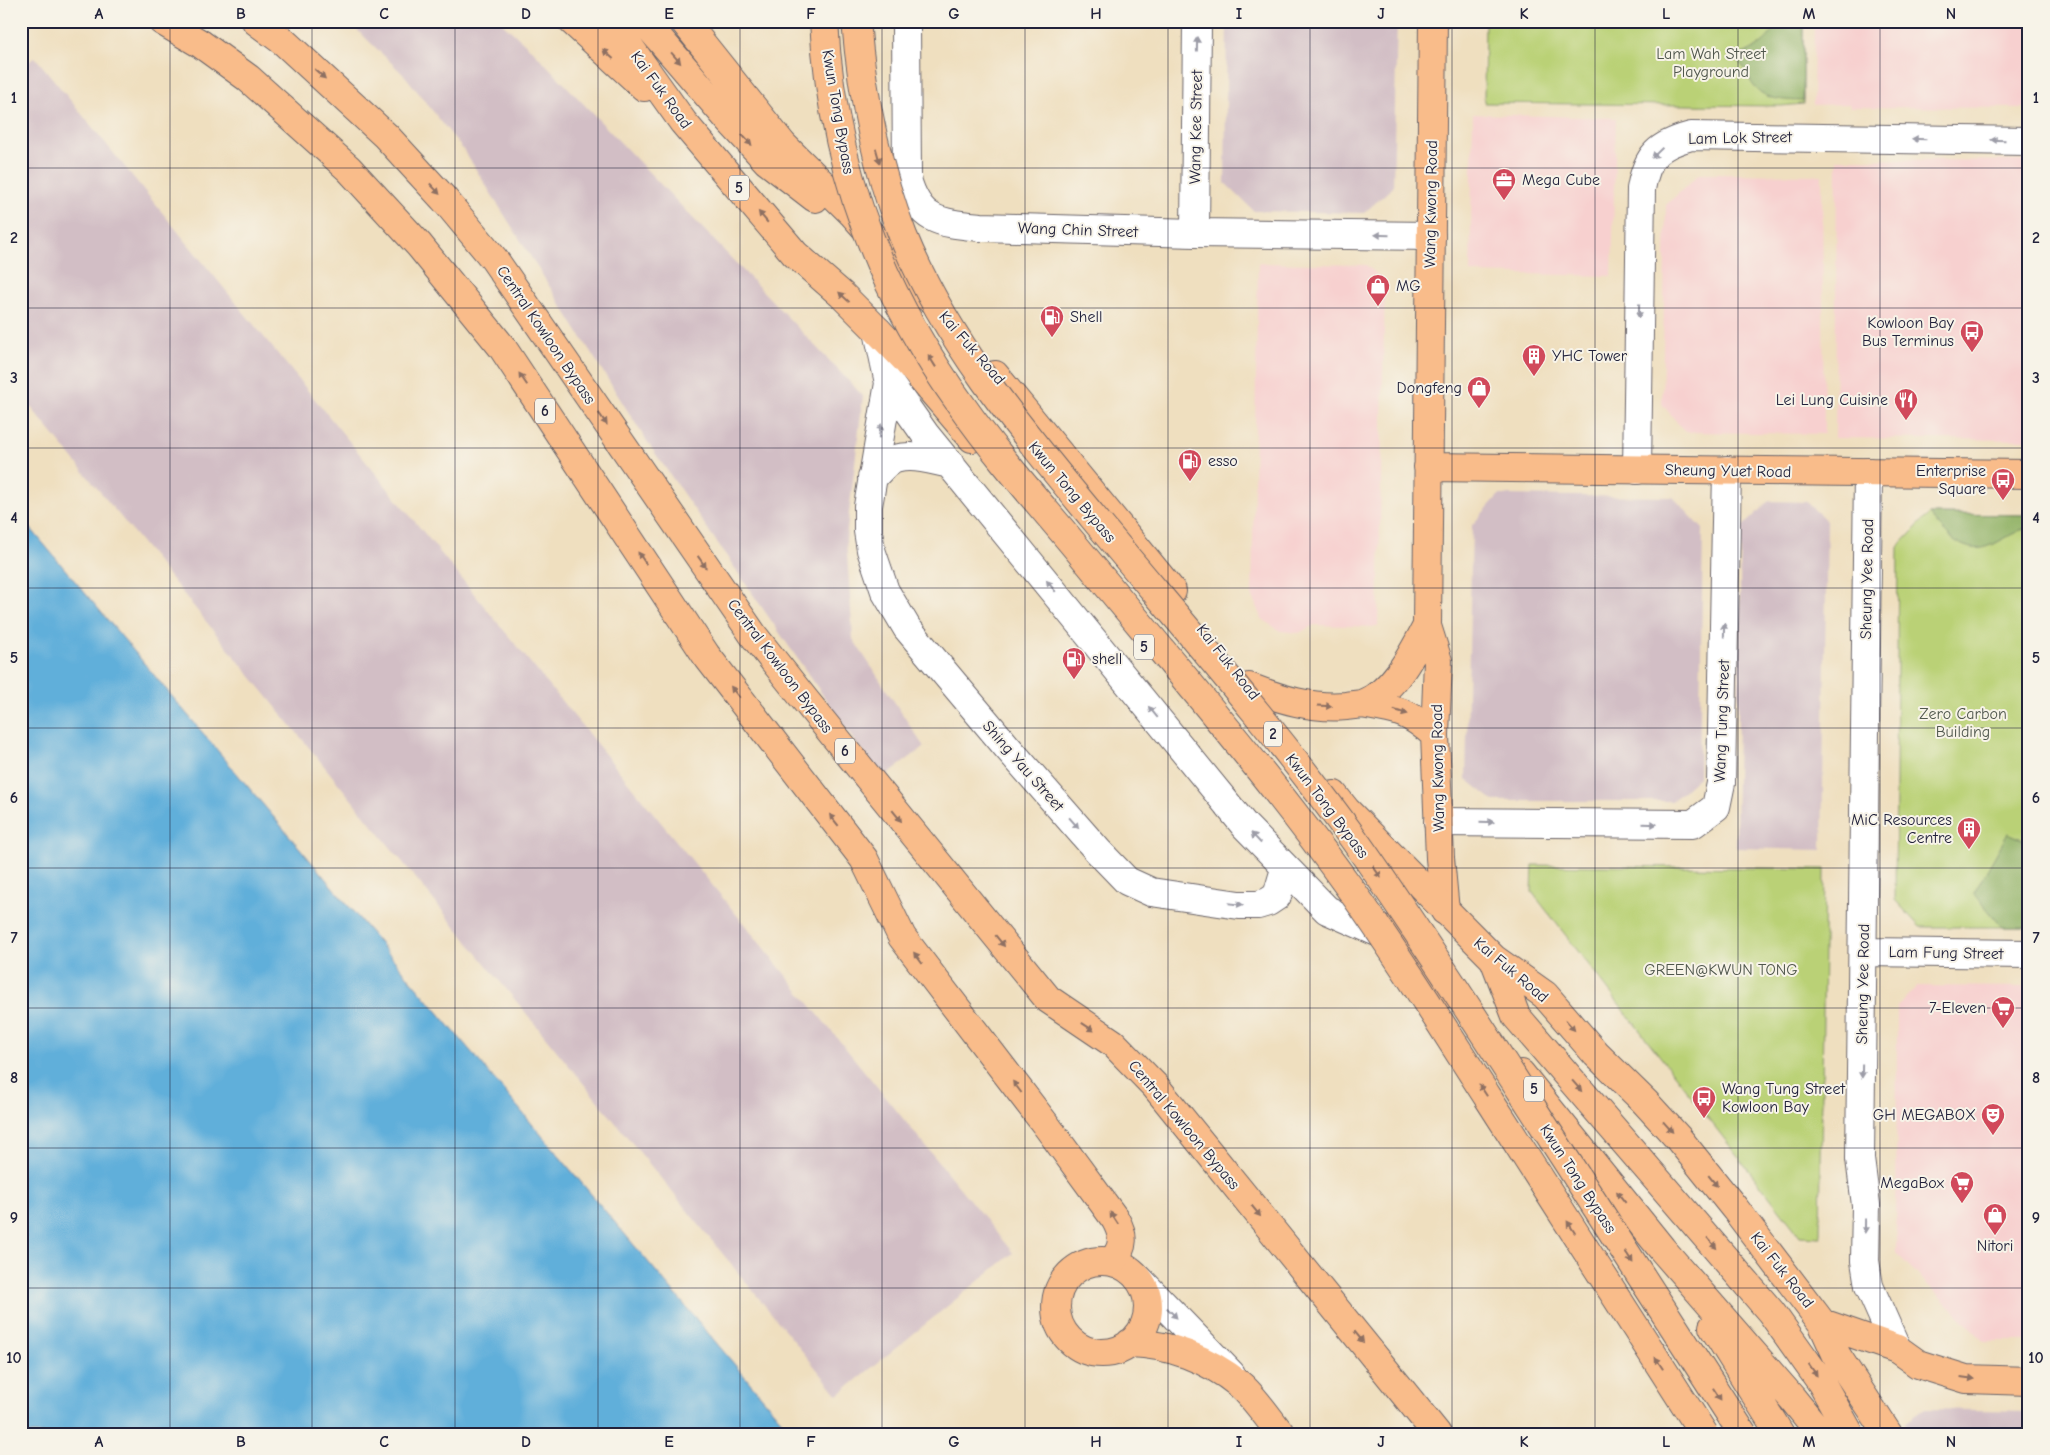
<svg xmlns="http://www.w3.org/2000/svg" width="2050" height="1455" viewBox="0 0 2050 1455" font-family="'Comic Neue',sans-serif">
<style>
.built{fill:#f7d0cf}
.industrial{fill:#d2bec5}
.green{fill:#bad176;stroke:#6e7a58}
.forest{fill:#93b367;stroke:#5a6a51}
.water{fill:#60afda;stroke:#41688a}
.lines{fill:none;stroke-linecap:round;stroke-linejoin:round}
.minor-casing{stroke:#6a6469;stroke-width:30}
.major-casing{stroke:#6a6469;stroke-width:30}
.highway-casing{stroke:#6a6469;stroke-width:30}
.minor{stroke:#fff;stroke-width:28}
.major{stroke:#f9bc8a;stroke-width:28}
.highway{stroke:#f9bc8a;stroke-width:28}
.highway-bridge-casing{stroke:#6a6469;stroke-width:30;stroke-linecap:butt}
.highway-bridge{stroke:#f9bc8a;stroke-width:28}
.oneway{fill:#9c9ca7}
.oneway2{fill:#8e6f62}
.grid{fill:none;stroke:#22223b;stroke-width:1;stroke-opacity:0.55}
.labels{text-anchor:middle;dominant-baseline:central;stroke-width:4;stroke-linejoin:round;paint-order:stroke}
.shield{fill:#f7f3e8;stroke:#62616f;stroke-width:1}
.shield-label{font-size:15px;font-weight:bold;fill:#22223b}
.park-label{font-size:16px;fill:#50574d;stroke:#f7f3e8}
.street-label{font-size:16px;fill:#22223b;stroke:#f7f3e8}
.poi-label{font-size:16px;fill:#22223b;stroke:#f7f3e8;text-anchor:end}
.neatline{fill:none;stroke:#22223b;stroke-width:2}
.grid-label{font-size:16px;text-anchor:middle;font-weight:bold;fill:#22223b}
</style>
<rect width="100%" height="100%" fill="#f7f3e8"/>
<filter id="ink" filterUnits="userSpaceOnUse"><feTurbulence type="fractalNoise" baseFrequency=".02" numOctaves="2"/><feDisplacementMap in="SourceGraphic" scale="10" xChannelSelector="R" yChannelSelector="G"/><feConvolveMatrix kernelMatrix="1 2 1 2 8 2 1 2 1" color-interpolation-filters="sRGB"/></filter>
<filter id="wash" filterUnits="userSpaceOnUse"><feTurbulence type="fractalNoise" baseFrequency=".0096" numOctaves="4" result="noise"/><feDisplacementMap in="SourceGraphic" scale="20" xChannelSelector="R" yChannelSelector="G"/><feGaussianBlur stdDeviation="1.12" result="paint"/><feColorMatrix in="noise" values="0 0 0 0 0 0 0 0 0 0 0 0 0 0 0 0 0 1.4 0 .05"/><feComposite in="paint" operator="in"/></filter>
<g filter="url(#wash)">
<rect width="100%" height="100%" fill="#efdfbf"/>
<path class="built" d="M 1814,21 L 2029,21 L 2029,108 L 1850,107 L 1849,104 L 1813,105 Z
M 1473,114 L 1616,118 L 1612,276 L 1470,273 Z
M 1837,159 L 2029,161 L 2029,440 L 1835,438 Z
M 1699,174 L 1822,175 L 1824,434 L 1685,432 L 1662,404 L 1666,205 Z
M 1258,263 L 1366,265 L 1385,281 L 1378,627 L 1314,625 L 1299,633 L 1280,631 L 1261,618 L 1252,595 Z
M 1917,986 L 2029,987 L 2029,1341 L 1984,1341 L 1896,1253 L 1897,1007 Z"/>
<path class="industrial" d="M 348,21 L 500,21 L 533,51 L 863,396 L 846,539 L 853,639 L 924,747 L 881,779 L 646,440 L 465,152 L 406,77 Z
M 1227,21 L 1397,21 L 1393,187 L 1364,213 L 1254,211 L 1225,183 Z
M 35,57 L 1013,1253 L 838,1395 L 21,395 L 21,68 Z
M 1499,495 L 1673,497 L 1703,529 L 1699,777 L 1672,801 L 1494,801 L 1466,779 L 1472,525 Z
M 1769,501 L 1806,502 L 1827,521 L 1822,850 L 1736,848 L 1741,528 Z
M 1925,1409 L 2029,1411 L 2029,1434 L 1912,1434 L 1905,1423 Z"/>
<path class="green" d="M 1485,21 L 1803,21 L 1803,104 L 1781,106 L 1484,103 Z
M 1929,514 L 2029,515 L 2029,927 L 1920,927 L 1895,900 L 1898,547 Z
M 1533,865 L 1825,869 L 1820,1237 L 1800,1236 L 1532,892 Z"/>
<path class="forest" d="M 1778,21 L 1803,21 L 1803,101 C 1783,100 1761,101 1750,80 C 1745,70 1742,62 1731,57 C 1752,52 1769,42 1778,21 Z
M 1929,514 L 2029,515 L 2029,527 C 2016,531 2006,538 1994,544 C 1965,559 1945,533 1929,514 Z
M 2008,833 L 2029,842 L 2029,927 L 2002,927 L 1974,893 Z"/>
<path class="water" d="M 21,517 L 793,1434 L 21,1434 Z"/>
</g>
<g filter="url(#ink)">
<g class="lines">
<g class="minor-casing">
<path id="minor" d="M 906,21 L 907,179 C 919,222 940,223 981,227 L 1195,233 L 1431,236
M 1195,233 L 1197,21
M 878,331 L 889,383 L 925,434 L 1245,826 L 1327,910 L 1393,939
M 889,383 L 868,506 L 868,531 L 871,550 L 885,591 L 907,628 L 1007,747 L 1098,851 L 1127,881 L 1151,892 L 1239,905 L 1258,905 L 1268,902 L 1277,896 L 1285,869
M 1637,470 L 1641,189 C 1647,155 1658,145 1691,136 L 2029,141
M 1868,472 L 1860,1159 L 1866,1205 L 1865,1261 L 1869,1286 L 1897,1349
M 872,478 C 877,474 881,468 886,464 C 903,450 932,461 951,464
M 1438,822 L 1693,824 L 1716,807 L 1721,783 L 1727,470
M 1863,952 L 2029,954
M 1138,1278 L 1231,1374"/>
</g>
<g class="major-casing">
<path id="major" d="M 1433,21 L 1427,626 L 1438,661 L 1435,735 L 1440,858 L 1445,911
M 1428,467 L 2029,474
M 1249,687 C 1280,699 1312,709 1346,706 C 1351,705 1357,705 1362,704 C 1393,693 1413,653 1427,626
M 1361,704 C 1397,710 1407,710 1435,735
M1056 1307a46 46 0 1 1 92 0a46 46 0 1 1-92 0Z
M 1130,1343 C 1169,1344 1208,1359 1239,1384 C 1253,1395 1269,1419 1281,1434
M 1897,1349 L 1918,1364 L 1966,1379 L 2029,1381"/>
</g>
<g class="highway-casing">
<path id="highway" d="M 162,21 L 201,44 L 248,78 L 349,169 L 419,245 L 502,347 L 706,655 L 864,859 L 902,937 L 1046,1125 L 1115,1219 C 1124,1235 1125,1247 1112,1261
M 256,21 L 284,42 L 386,136 L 444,199 L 494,259 L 754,636 L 805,700 L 1048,999 L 1113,1043 L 1155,1086 L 1437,1434
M 572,21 L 644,87
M 611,21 L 683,122 L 795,254 L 842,295 L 878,331 L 904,358 L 972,438
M 644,21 L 728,119 L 767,161 L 815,198
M 684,21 L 783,145 L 852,213 L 927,297
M 995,375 L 1172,591
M 1334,795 L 1346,810 L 1494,959 L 1545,995 L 1596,1054 L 1645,1102 L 1678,1138 L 1736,1210 L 1822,1323 L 1837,1356 L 1888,1434
M 1383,929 L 1413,954 L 1449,993
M 1494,959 L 1516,1016 L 1771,1312 L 1821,1382 L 1850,1434
M 1521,1074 L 1662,1249 L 1792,1398 L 1821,1434
M 1822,1323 L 1897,1349
M 1713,1327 L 1780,1434"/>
</g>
<use href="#minor" class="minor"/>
<use href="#major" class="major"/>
<use href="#highway" class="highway"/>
<g class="highway-bridge-casing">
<path id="highway-bridge" d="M 824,21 C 831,163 879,291 962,406 C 999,459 1043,507 1084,557 C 1174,666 1267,773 1349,887 C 1399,956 1443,1028 1489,1099 C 1561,1211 1632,1322 1704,1434
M 856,21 C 862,94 876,167 903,236 C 946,341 1020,429 1092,516 C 1180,622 1272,726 1353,838 C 1412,921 1467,1007 1522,1092 C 1596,1206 1669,1320 1743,1434"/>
</g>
<use href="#highway-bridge" class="highway-bridge"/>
</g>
<defs><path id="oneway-solid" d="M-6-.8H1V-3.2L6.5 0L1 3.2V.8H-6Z" transform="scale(1.25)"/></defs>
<g class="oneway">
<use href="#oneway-solid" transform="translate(1197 44) rotate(-89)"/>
<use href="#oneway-solid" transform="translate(1919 139) rotate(-179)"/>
<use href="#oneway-solid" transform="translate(1998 140) rotate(-179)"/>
<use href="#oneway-solid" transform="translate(1657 153) rotate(136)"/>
<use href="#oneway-solid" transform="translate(1382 235) rotate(-179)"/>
<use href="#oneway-solid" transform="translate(1639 311) rotate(91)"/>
<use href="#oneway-solid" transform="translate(880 431) rotate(-80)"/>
<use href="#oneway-solid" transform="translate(1051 586) rotate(-129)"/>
<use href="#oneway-solid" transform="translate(1724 630) rotate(-89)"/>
<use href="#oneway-solid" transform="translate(1153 712) rotate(-129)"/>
<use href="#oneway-solid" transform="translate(1487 822) rotate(1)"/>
<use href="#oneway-solid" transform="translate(1074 823) rotate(49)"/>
<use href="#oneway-solid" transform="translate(1650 824) rotate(1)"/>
<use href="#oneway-solid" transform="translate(1256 838) rotate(-133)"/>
<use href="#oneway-solid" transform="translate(1236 904) rotate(6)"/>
<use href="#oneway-solid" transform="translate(1862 1071) rotate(91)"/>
<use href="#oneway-solid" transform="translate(1865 1226) rotate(91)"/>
<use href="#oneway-solid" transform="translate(1172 1313) rotate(46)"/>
</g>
<g class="oneway2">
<use href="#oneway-solid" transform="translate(608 54) rotate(-138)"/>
<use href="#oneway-solid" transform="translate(676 58) rotate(49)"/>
<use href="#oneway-solid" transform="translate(320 74) rotate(42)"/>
<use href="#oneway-solid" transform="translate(747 140) rotate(47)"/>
<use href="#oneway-solid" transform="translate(878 156) rotate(74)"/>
<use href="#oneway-solid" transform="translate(435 189) rotate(47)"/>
<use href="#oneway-solid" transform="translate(763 217) rotate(-130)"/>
<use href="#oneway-solid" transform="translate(844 297) rotate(-137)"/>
<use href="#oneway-solid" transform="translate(932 361) rotate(-122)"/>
<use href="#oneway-solid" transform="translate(523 379) rotate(-124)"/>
<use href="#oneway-solid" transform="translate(603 419) rotate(55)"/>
<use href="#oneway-solid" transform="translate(642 558) rotate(-124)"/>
<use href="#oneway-solid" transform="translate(702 562) rotate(55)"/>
<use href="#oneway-solid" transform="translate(735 692) rotate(-128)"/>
<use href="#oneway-solid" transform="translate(1325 706) rotate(3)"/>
<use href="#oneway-solid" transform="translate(1401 712) rotate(17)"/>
<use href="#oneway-solid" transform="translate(897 816) rotate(51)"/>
<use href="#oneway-solid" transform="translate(834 820) rotate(-128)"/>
<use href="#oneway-solid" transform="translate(1377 872) rotate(55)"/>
<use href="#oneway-solid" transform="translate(1000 941) rotate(51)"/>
<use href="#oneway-solid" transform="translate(918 958) rotate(-127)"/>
<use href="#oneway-solid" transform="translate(1570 1025) rotate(49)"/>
<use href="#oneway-solid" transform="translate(1088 1027) rotate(34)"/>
<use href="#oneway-solid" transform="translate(1577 1086) rotate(49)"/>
<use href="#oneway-solid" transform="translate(1017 1087) rotate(-127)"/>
<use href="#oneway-solid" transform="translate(1483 1090) rotate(-123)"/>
<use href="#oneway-solid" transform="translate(1668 1127) rotate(48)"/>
<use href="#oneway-solid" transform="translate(1713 1181) rotate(51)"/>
<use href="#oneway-solid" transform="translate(1621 1197) rotate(-128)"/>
<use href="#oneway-solid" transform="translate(1256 1211) rotate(51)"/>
<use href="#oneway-solid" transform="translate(1114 1218) rotate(-123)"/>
<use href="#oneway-solid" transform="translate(1571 1227) rotate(-123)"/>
<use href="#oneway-solid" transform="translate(1712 1243) rotate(49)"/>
<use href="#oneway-solid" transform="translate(1629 1257) rotate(57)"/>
<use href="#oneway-solid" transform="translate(1359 1337) rotate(51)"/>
<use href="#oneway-solid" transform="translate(1659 1363) rotate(-123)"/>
<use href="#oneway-solid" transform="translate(1813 1370) rotate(55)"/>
<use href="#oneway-solid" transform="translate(1968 1378) rotate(8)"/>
<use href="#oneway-solid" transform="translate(1717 1394) rotate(57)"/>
</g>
</g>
<path class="grid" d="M 170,21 L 170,1434M 312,21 L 312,1434M 455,21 L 455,1434M 598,21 L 598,1434M 740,21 L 740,1434M 882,21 L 882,1434M 1025,21 L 1025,1434M 1168,21 L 1168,1434M 1310,21 L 1310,1434M 1452,21 L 1452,1434M 1595,21 L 1595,1434M 1738,21 L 1738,1434M 1880,21 L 1880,1434M 21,168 L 2029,168M 21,308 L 2029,308M 21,448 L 2029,448M 21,588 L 2029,588M 21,728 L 2029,728M 21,868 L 2029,868M 21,1008 L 2029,1008M 21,1148 L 2029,1148M 21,1288 L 2029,1288"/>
<defs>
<g id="office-pin" transform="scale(1.25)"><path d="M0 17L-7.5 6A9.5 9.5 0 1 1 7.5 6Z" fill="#d1495b" stroke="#f7f3e8"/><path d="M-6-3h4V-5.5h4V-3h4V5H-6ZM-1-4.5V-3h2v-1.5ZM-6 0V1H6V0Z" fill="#fff"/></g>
<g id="shop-pin" transform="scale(1.25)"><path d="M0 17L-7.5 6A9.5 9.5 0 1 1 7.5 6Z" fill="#d1495b" stroke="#f7f3e8"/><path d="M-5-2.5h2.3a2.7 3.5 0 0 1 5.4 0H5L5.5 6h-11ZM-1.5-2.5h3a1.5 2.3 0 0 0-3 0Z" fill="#fff"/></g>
<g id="fuel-pin" transform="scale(1.25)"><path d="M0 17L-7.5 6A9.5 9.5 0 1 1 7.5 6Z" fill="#d1495b" stroke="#f7f3e8"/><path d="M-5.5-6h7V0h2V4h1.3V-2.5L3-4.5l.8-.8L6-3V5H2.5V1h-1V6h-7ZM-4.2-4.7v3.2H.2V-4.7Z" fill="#fff"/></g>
<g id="bus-pin" transform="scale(1.25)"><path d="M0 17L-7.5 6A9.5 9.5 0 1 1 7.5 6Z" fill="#d1495b" stroke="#f7f3e8"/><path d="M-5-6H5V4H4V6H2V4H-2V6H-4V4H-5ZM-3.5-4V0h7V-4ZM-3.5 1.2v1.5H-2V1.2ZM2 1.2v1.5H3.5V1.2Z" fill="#fff"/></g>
<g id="building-pin" transform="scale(1.25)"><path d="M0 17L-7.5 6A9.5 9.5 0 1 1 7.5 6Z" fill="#d1495b" stroke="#f7f3e8"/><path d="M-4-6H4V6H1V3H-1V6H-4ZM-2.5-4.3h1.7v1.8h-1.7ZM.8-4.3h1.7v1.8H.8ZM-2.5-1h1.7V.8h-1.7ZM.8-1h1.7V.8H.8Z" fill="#fff"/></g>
<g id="restaurant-pin" transform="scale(1.25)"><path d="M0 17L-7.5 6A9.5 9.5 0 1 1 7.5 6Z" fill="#d1495b" stroke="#f7f3e8"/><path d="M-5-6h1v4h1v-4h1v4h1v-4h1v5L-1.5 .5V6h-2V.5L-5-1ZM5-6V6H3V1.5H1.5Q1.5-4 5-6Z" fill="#fff"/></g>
<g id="supermarket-pin" transform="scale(1.25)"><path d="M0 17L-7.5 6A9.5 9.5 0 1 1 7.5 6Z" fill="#d1495b" stroke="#f7f3e8"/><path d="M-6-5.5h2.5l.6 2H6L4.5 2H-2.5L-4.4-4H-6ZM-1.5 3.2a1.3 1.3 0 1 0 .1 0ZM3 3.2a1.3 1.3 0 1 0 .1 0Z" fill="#fff"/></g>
<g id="theatre-pin" transform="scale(1.25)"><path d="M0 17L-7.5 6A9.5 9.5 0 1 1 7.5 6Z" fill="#d1495b" stroke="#f7f3e8"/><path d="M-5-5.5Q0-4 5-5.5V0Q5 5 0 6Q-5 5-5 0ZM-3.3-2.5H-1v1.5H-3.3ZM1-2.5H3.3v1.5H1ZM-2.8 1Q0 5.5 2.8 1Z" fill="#fff"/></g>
</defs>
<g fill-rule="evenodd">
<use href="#office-pin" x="1504" y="180"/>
<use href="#shop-pin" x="1378" y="286"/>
<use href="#fuel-pin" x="1052" y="317"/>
<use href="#bus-pin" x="1972" y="332"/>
<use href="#building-pin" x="1534" y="356"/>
<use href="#shop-pin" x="1479" y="388"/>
<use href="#restaurant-pin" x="1906" y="400"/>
<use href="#fuel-pin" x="1190" y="461"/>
<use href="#bus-pin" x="2003" y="480"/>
<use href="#fuel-pin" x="1074" y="659"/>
<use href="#building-pin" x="1969" y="829"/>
<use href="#supermarket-pin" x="2003" y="1008"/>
<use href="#bus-pin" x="1704" y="1098"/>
<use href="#theatre-pin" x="1993" y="1115"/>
<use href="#supermarket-pin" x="1962" y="1183"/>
<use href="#shop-pin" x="1995" y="1215"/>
</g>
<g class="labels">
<g class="shield">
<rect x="729" y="175.5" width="20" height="25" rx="4"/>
<rect x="535" y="398.5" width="20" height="25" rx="4"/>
<rect x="1134" y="634.5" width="20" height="25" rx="4"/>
<rect x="1264" y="721.5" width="18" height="25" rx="4"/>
<rect x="835" y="738.5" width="20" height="25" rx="4"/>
<rect x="1524" y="1076.5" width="20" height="25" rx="4"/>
</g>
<g class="shield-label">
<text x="739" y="188">5</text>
<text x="545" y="411">6</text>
<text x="1144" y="647">5</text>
<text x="1273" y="734">2</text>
<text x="845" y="751">6</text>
<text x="1534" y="1089">5</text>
</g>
<g class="park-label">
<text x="1711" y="54">Lam Wah Street<tspan x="1711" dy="18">Playground</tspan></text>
<text x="1963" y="714">Zero Carbon<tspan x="1963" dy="18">Building</tspan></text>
<text x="1721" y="970">GREEN@KWUN TONG</text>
</g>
<g class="street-label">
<text transform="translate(661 90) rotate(54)">Kai Fuk Road</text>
<text transform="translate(838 112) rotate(80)">Kwun Tong Bypass</text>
<text transform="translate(1196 127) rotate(-89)">Wang Kee Street</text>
<text transform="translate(1740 138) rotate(-1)">Lam Lok Street</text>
<text transform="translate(1431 204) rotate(-89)">Wang Kwong Road</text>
<text transform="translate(1078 230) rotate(2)">Wang Chin Street</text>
<text transform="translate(546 335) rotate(56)">Central Kowloon Bypass</text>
<text transform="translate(972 348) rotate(49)">Kai Fuk Road</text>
<text transform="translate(1728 471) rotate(1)">Sheung Yuet Road</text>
<text transform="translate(1072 492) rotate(50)">Kwun Tong Bypass</text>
<text transform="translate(1867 579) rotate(-89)">Sheung Yee Road</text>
<text transform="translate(1228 662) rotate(52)">Kai Fuk Road</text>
<text transform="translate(780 666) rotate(53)">Central Kowloon Bypass</text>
<text transform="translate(1722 721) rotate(-88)">Wang Tung Street</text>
<text transform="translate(1023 766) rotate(49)">Shing Yau Street</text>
<text transform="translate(1438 768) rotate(-91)">Wang Kwong Road</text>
<text transform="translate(1327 806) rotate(53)">Kwun Tong Bypass</text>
<text transform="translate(1946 953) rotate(1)">Lam Fung Street</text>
<text transform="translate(1511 970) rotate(40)">Kai Fuk Road</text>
<text transform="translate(1863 984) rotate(-89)">Sheung Yee Road</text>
<text transform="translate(1184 1125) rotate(50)">Central Kowloon Bypass</text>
<text transform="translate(1578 1179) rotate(57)">Kwun Tong Bypass</text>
<text transform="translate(1782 1270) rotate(52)">Kai Fuk Road</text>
</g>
<g class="poi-label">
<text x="1522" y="180" text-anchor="start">Mega Cube</text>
<text x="1396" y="286" text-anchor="start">MG</text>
<text x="1070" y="317" text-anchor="start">Shell</text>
<text x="1954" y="323">Kowloon Bay<tspan x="1954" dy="18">Bus Terminus</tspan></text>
<text x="1552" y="356" text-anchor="start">YHC Tower</text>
<text x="1462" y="388">Dongfeng</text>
<text x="1888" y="400">Lei Lung Cuisine</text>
<text x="1208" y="461" text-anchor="start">esso</text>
<text x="1986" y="471">Enterprise<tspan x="1986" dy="18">Square</tspan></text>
<text x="1092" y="659" text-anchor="start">shell</text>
<text x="1952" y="820">MiC Resources<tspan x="1952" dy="18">Centre</tspan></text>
<text x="1986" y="1008">7-Eleven</text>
<text x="1722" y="1089" text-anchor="start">Wang Tung Street<tspan x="1722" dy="18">Kowloon Bay</tspan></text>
<text x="1976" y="1115">GH MEGABOX</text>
<text x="1944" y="1183">MegaBox</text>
<text x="1995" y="1246" text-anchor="middle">Nitori</text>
</g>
</g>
<rect width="2050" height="1455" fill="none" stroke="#f7f3e8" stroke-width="55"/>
<rect x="28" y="28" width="1994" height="1400" class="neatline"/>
<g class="grid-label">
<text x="99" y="19">A</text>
<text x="241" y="19">B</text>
<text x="384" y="19">C</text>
<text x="526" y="19">D</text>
<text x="669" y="19">E</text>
<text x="811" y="19">F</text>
<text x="954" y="19">G</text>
<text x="1096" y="19">H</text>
<text x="1239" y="19">I</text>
<text x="1381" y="19">J</text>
<text x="1524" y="19">K</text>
<text x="1666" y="19">L</text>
<text x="1809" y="19">M</text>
<text x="1951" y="19">N</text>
<text x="14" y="103">1</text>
<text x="2036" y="103">1</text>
<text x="14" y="243">2</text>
<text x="2036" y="243">2</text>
<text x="14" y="383">3</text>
<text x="2036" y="383">3</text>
<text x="14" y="523">4</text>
<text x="2036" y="523">4</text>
<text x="14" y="663">5</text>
<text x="2036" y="663">5</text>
<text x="14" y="803">6</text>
<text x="2036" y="803">6</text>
<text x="14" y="943">7</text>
<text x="2036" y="943">7</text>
<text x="14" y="1083">8</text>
<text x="2036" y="1083">8</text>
<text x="14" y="1223">9</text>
<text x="2036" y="1223">9</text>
<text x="14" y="1363">10</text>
<text x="2036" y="1363">10</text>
<text x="99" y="1447">A</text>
<text x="241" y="1447">B</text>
<text x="384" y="1447">C</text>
<text x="526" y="1447">D</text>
<text x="669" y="1447">E</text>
<text x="811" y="1447">F</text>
<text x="954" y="1447">G</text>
<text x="1096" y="1447">H</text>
<text x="1239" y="1447">I</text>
<text x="1381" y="1447">J</text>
<text x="1524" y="1447">K</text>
<text x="1666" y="1447">L</text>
<text x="1809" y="1447">M</text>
<text x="1951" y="1447">N</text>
</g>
</svg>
